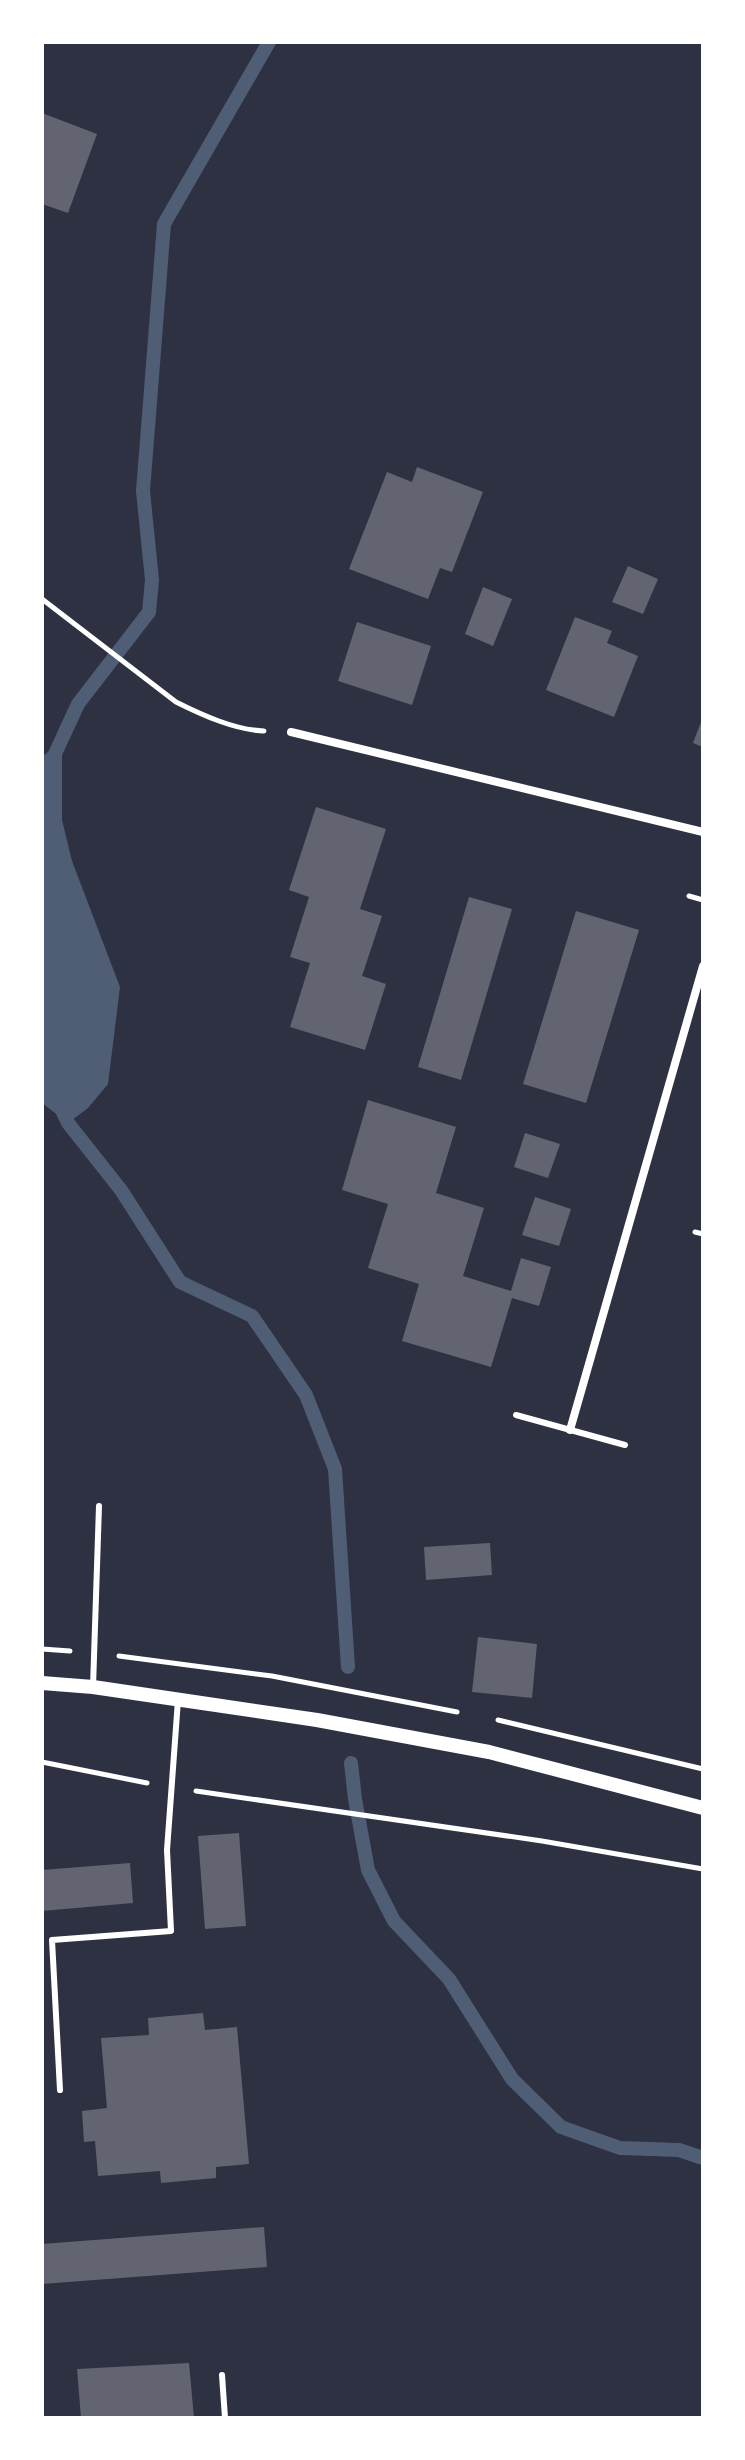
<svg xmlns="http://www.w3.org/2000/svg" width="745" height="2460" viewBox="0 0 745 2460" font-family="'IBM Plex Serif',serif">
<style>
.water{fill:#4f5d75}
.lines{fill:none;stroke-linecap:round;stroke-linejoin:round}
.stream{stroke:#4f5d75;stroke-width:14}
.building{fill:#626471}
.path{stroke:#fff;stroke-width:5}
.service{stroke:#fff;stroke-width:6}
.minor{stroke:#fff;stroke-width:8}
.tertiary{stroke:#fff;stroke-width:14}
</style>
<rect width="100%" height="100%" fill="#2d3142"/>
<path class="water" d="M 62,740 L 62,820 L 72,861 L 120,987 L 108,1084 L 88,1108 L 68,1123 L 42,1103 L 42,757 Z"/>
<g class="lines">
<path class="stream" d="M 42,782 L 78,704 L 149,612 L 152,580 L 143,491 L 164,224 L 269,42
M 60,1106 L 68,1123 L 121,1190 L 180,1282 L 252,1316 L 306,1395 L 335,1469 L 348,1667
M 351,1763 L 355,1799 L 368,1870 L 394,1921 L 449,1979 L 512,2079 L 561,2127 L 620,2148 L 679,2150 L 703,2158"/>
</g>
<path class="building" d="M 42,113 L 97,134 L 68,213 L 42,204 Z
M 417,467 L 483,492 L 452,572 L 440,568 L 428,599 L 349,569 L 387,472 L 412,482 Z
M 628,566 L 658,579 L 643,614 L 612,602 Z
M 483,587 L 512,599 L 493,646 L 465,634 Z
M 575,617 L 612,631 L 607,643 L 638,656 L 614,717 L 546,690 Z
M 357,622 L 431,646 L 412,705 L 338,681 Z
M 703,717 L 703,747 L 693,743 Z
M 316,807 L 386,829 L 360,909 L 382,916 L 362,976 L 386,984 L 365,1050 L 290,1027 L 310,963 L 290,957 L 309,897 L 289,890 Z
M 469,897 L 512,909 L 461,1080 L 418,1067 Z
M 576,911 L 639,930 L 586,1103 L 523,1084 Z
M 368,1100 L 456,1127 L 436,1193 L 484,1208 L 463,1276 L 511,1291 L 521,1258 L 551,1267 L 539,1306 L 512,1298 L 491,1367 L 402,1341 L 419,1284 L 368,1268 L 388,1204 L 342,1190 Z
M 525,1133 L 560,1144 L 548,1178 L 514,1167 Z
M 535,1197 L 571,1209 L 559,1246 L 522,1235 Z
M 490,1543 L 492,1575 L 426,1580 L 424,1547 Z
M 478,1637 L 537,1644 L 532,1698 L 472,1692 Z
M 239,1833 L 246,1926 L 205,1929 L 198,1836 Z
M 130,1863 L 133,1903 L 42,1911 L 42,1870 Z
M 203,2013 L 205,2030 L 237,2027 L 249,2164 L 216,2167 L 216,2178 L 161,2183 L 160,2171 L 98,2176 L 95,2141 L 84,2142 L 82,2111 L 107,2108 L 101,2038 L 149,2035 L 148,2018 Z
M 264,2227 L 267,2267 L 42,2284 L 42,2244 Z
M 189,2363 L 194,2418 L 81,2418 L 77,2369 Z"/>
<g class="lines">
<path class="path" d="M 42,599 L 176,702 C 202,715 235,730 264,731
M 689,896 L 703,900
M 695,1232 L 703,1234
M 42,1649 L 70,1651
M 119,1656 L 272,1676 L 457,1712
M 498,1720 L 703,1769
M 42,1762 L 147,1783
M 196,1791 L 542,1841 L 703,1869"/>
<path class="service" d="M 516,1415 L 625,1445
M 93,1687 L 99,1506
M 60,2090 L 52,1940 L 171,1931 L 167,1850 L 178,1700
M 222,2375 L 225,2418"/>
<path class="minor" d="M 291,732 L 703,832
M 570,1430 L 703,966"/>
<path class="tertiary" d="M 42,1683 L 93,1687 L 317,1720 L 489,1752 L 703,1808"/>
</g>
<rect width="745" height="2460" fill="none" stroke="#ffffff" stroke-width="88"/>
</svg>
